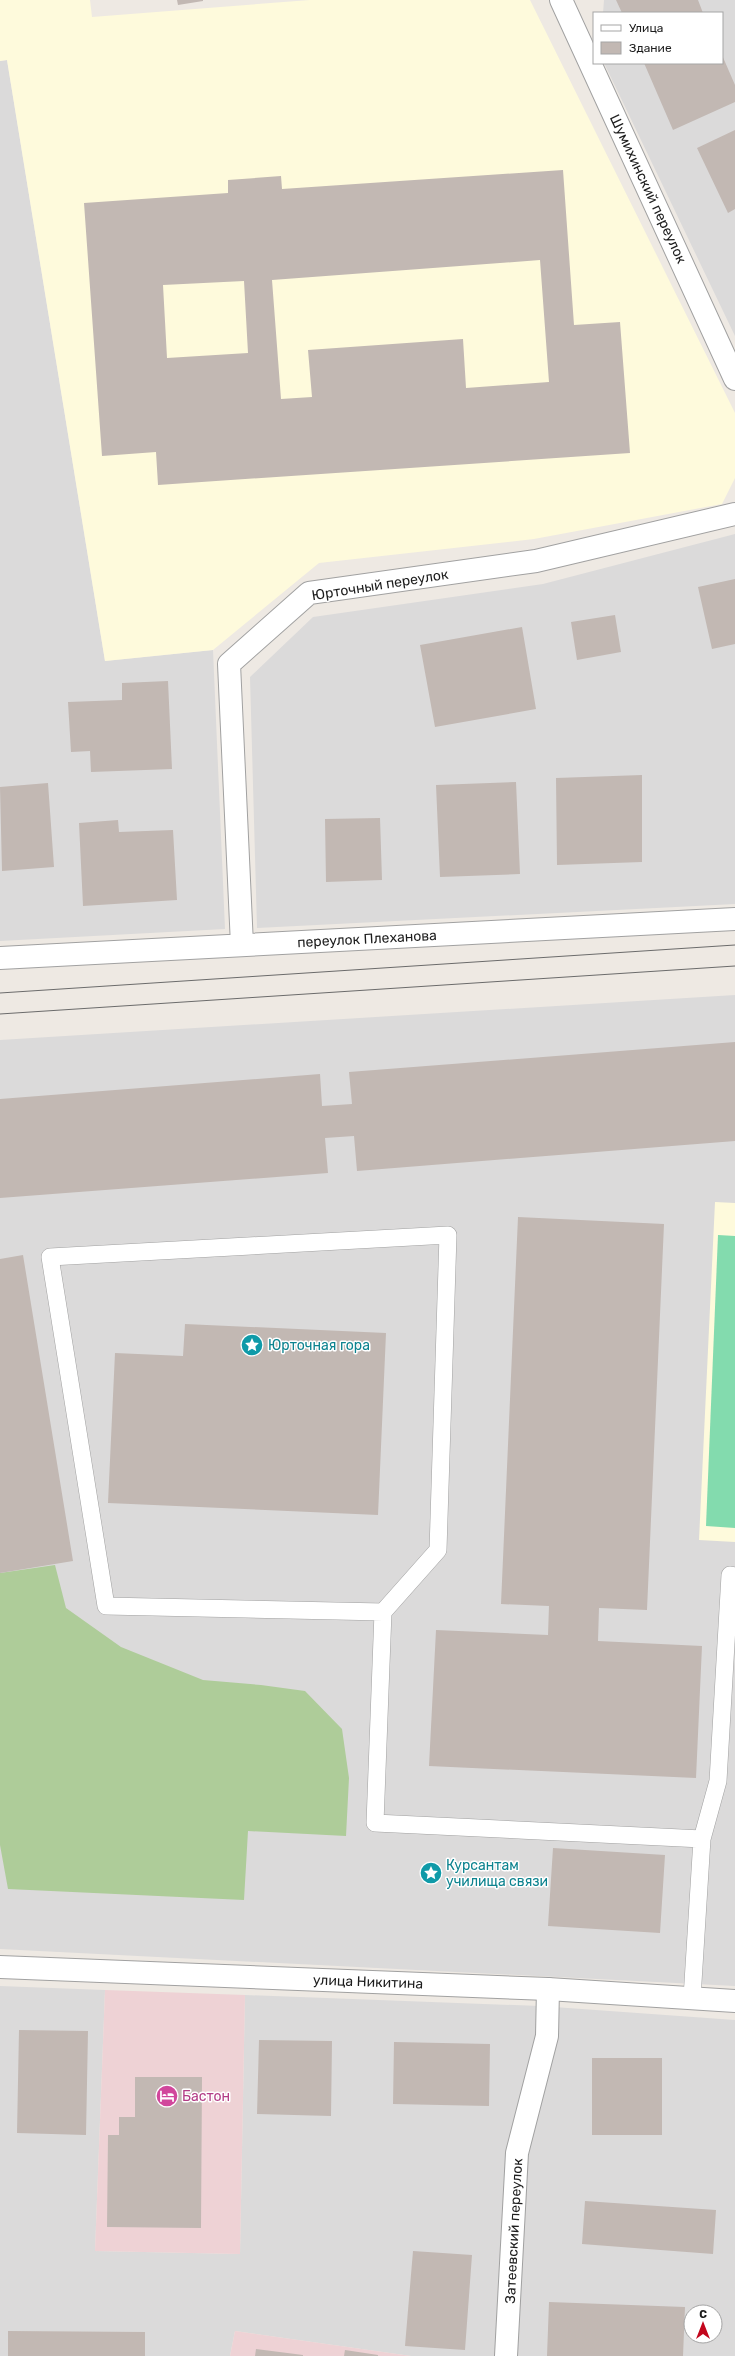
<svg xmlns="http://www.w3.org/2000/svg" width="735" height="2356" viewBox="0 0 735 2356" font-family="Rubik,sans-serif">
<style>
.residential{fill:#dbdada;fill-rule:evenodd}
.commercial{fill:#eed2d5}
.education{fill:#fefadc}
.forest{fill:#aecc99}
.pitch{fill:#83dbae}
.building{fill:#c2b8b3;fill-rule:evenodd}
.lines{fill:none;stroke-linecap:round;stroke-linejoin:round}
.service-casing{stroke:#a1a1a1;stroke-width:18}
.minor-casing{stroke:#a1a1a1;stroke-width:24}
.tertiary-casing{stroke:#a1a1a1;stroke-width:24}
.service{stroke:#fff;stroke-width:17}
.minor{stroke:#fff;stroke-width:22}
.tertiary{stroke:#fff;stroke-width:22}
.tram{stroke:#6b6b6b;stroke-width:1}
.labels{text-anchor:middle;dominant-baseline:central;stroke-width:3;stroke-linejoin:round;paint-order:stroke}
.street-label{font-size:14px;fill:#1d1d1d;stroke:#fff}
.culture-label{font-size:14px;fill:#0d838f;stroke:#fff;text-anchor:start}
.hotel-label{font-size:14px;fill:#b23c85;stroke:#fff;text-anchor:start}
</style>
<rect width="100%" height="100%" fill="#eee9e3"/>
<path class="residential" d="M 604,0 L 735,0 L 735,336 L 604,63 L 722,63 L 722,13 L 603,13 Z
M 7,60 L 105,661 L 213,650 L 225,929 L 0,941 L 0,61 Z
M 735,534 L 735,904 L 257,928 L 250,677 L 313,617 L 543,584 Z
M 735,995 L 735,1986 L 0,1949 L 0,1040 Z
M 0,1986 L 105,1990 L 95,2251 L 240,2254 L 245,1995 L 540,2006 L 735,2020 L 735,2356 L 411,2356 L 235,2331 L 230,2356 L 0,2356 ZM 691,2312 L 715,2312 L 715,2336 L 691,2336 Z"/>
<path class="commercial" d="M 105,1990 L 245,1995 L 240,2254 L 95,2251 Z
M 235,2331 L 411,2356 L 230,2356 Z"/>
<path class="education" d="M 0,0 L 90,0 L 92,17 L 310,0 L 530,0 L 735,413 L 735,478 L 722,504 L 534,539 L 319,563 L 213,650 L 105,661 L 7,60 L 0,61 Z
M 715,1202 L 735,1203 L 735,1542 L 699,1540 Z"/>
<path class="forest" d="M 55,1565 L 66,1608 L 121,1647 L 203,1680 L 261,1685 L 305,1691 L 342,1729 L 349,1778 L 346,1836 L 248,1831 L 244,1900 L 8,1889 L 0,1845 L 0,1573 Z"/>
<path class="pitch" d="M 718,1235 L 735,1236 L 735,1528 L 706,1526 Z"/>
<path class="building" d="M 177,0 L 203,0 L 203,1 L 178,5 Z
M 616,0 L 698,0 L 703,13 L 622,13 Z
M 722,55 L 735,85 L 735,102 L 673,130 L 644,63 L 722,63 Z
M 735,130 L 735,209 L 728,213 L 697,148 Z
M 563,170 L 574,325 L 620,322 L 630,453 L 158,485 L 156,452 L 102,456 L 84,203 L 228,193 L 228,180 L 281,176 L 282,189 ZM 540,260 L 549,382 L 466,388 L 463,339 L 308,350 L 312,397 L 281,399 L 272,280 ZM 244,281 L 248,353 L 167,358 L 163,285 Z
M 735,579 L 735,644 L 712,649 L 698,587 Z
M 615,615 L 621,652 L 577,660 L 571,622 Z
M 522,627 L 536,709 L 435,727 L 420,645 Z
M 168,681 L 172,769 L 91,772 L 90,751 L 71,752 L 68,702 L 122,700 L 122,683 Z
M 642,775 L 642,862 L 557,865 L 556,778 Z
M 516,782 L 520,874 L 440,877 L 436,785 Z
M 48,783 L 54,867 L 2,871 L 0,787 Z
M 380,818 L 382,880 L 326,882 L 325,819 Z
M 118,820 L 119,832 L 173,830 L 177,900 L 83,906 L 79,823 Z
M 735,1042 L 735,1141 L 357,1171 L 354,1136 L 325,1138 L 328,1173 L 0,1198 L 0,1099 L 320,1074 L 322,1106 L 352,1104 L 349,1072 Z
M 518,1217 L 664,1224 L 647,1610 L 599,1608 L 598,1641 L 702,1646 L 696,1778 L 429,1766 L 436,1630 L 548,1635 L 549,1606 L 501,1604 Z
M 23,1255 L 73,1561 L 0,1573 L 0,1259 Z
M 185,1324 L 386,1333 L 378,1515 L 108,1503 L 115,1353 L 183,1356 Z
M 553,1848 L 665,1855 L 660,1933 L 548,1926 Z
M 19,2030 L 88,2031 L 86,2135 L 17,2133 Z
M 259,2040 L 332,2041 L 331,2116 L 257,2114 Z
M 394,2042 L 490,2044 L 489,2106 L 393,2104 Z
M 592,2058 L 662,2058 L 662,2135 L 592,2135 Z
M 135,2077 L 202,2077 L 201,2228 L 107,2227 L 108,2135 L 119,2135 L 119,2117 L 135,2117 Z
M 585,2201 L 716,2210 L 713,2254 L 582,2244 Z
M 413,2251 L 472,2255 L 465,2350 L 405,2346 Z
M 549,2302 L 685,2307 L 683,2356 L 547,2356 Z
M 8,2331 L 145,2332 L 145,2356 L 8,2356 Z
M 256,2349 L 303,2355 L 303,2356 L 255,2356 Z
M 345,2350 L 378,2355 L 378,2356 L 344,2356 Z"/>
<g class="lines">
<g class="service-casing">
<path id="service" d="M 383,1612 L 438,1550 L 448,1235 L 50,1257 L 106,1606 L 383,1612 L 375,1823 L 702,1839 L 692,1998
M 702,1839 L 718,1781 L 730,1575 L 735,1576"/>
</g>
<g class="minor-casing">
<path id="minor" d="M 561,0 L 735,379
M 242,945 L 229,664 L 309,593 L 536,561 L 735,514
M 0,958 L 735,919
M 506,2356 L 517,2153 L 547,2036 L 548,1989"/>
</g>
<g class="tertiary-casing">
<path id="tertiary" d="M 0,1967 L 548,1989 L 735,2001"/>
</g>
<use href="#service" class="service"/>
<use href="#minor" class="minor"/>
<use href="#tertiary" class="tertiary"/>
<path class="tram" d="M 0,993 L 735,945
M 0,1014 L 735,966"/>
</g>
<defs>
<g id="sight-disc" transform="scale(1.15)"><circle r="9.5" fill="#0f9aa8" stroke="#fff"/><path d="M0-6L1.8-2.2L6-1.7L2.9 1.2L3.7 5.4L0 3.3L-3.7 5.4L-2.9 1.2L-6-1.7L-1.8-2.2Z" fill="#fff"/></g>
<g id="hotel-disc" transform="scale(1.15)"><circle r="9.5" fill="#d1479c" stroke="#fff"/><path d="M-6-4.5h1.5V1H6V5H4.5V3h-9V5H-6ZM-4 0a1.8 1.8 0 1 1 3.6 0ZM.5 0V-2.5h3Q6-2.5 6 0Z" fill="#fff"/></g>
</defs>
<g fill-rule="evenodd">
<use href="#sight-disc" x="252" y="1345"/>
<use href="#sight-disc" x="431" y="1873"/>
<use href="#hotel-disc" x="167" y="2096"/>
</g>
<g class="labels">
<g class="street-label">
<text transform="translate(648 189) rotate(65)">Шумихинский переулок</text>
<text transform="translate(380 585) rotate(-9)">Юрточный переулок</text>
<text transform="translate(367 939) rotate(-3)">переулок Плеханова</text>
<text transform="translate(368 1982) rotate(2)">улица Никитина</text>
<text transform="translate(514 2231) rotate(-87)">Затеевский переулок</text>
</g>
<g class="culture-label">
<text x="268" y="1345">Юрточная гора</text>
<text x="446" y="1865">Курсантам<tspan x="446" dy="16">училища связи</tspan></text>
</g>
<g class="hotel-label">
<text x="182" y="2096">Бастон</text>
</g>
</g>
<rect x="593" y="12" width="130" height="52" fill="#ffffff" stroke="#a5a5a5"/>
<rect x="601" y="25" width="20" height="6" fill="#ffffff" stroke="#a5a5a5"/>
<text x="629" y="32" font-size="12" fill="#1d1d1d">Улица</text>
<rect x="601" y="42" width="20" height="12" fill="#c2b8b3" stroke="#a5a5a5"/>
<text x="629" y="52" font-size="12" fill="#1d1d1d">Здание</text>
<g transform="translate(703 2324)"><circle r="19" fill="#ffffff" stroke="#a5a5a5"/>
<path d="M0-3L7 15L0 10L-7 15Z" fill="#c3071d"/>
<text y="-6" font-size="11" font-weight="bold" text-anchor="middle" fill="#1d1d1d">С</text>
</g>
</svg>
